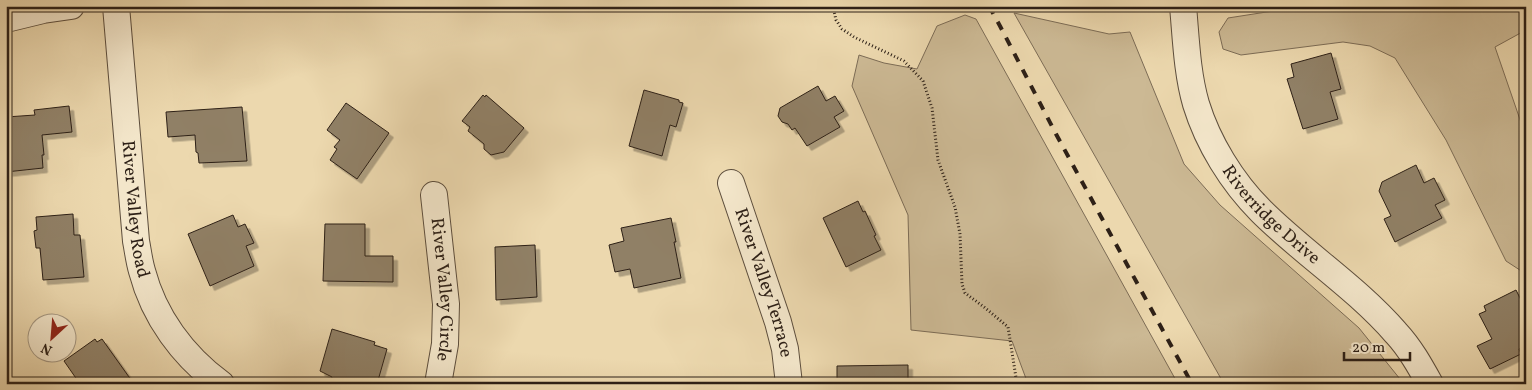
<svg xmlns="http://www.w3.org/2000/svg" width="1532" height="390" viewBox="0 0 1532 390" font-family="Vollkorn,serif">
<style>
.green{fill:#ccb994;stroke:#7c6c56}
.building{fill:#908066;stroke:#2d2017;filter:url(#shadow)}
.lines{fill:none;stroke-linecap:round;stroke-linejoin:round}
.minor-casing{stroke:#5d4e3d;stroke-width:28}
.path{stroke:#2d2017;stroke-width:3;stroke-dasharray:1 2.5;stroke-linecap:butt}
.minor{stroke:#f3e6ca;stroke-width:26}
.rail{stroke:#2d2017;stroke-width:4;stroke-dasharray:9 9;stroke-linecap:butt}
.labels{text-anchor:middle;dominant-baseline:central;stroke-width:4;stroke-linejoin:round;paint-order:stroke}
.street-label{font-size:18px;fill:#2d2017;stroke:#f3e6ca}
</style>
<defs>
<filter id="shadow"><feDropShadow dx="4.5" dy="4.5" stdDeviation="0" flood-color="#0004"/></filter>
</defs>
<rect width="100%" height="100%" fill="#ecd8ae"/>
<filter id="stains"><feTurbulence type="fractalNoise" baseFrequency=".004" numOctaves="4"/><feColorMatrix values="0 0 0 0 .2 0 0 0 0 .09 0 0 0 0 .02 0 0 0 .5 -.17"/></filter>
<radialGradient id="worn" r=".72"><stop offset=".6" stop-color="#630" stop-opacity="0"/><stop offset="1" stop-color="#630" stop-opacity=".3"/></radialGradient>
<path class="green" d="M 1305,6 L 1526,6 L 1526,30 L 1495,47 L 1526,137 L 1526,274 L 1506,261 L 1446,140 L 1395,58 L 1370,46 L 1343,42 L 1241,55 L 1223,49 L 1219,32 L 1228,18 Z
M 1014,13 L 1109,34 L 1130,32 L 1184,164 L 1220,205 L 1359,328 L 1404,384 L 1224,384 Z
M 965,15 L 976,19 L 1178,384 L 1028,384 L 1012,341 L 911,330 L 908,215 L 852,86 L 859,55 L 884,63 L 917,69 L 937,26 Z"/>
<path class="building" d="M 1331,53 L 1341,89 L 1330,92 L 1338,119 L 1303,129 L 1287,79 L 1294,77 L 1291,64 Z
M 818,86 L 826,101 L 835,96 L 844,111 L 834,117 L 840,127 L 807,146 L 795,128 L 792,130 L 788,124 L 782,122 L 778,116 L 780,108 Z
M 644,90 L 679,100 L 679,102 L 683,103 L 676,127 L 670,125 L 662,156 L 629,146 Z
M 483,95 L 485,97 L 486,95 L 524,128 L 504,152 L 491,155 L 484,149 L 484,144 L 468,131 L 470,127 L 462,121 Z
M 346,103 L 389,133 L 357,179 L 330,160 L 337,149 L 334,147 L 340,140 L 327,130 Z
M 69,106 L 72,132 L 42,135 L 44,155 L 42,155 L 43,168 L 6,172 L 6,117 L 35,115 L 34,110 Z
M 242,107 L 247,161 L 199,163 L 198,153 L 196,152 L 195,135 L 168,137 L 166,112 Z
M 1416,165 L 1424,183 L 1434,178 L 1445,200 L 1435,205 L 1442,218 L 1395,242 L 1384,219 L 1391,216 L 1379,191 L 1382,182 Z
M 858,201 L 863,212 L 865,211 L 876,235 L 874,236 L 881,250 L 846,267 L 823,218 Z
M 73,214 L 74,235 L 80,235 L 84,277 L 43,280 L 40,248 L 36,248 L 34,231 L 37,230 L 36,217 Z
M 233,215 L 238,227 L 245,224 L 254,243 L 246,246 L 254,266 L 210,286 L 188,234 Z
M 671,218 L 676,242 L 674,242 L 681,278 L 634,288 L 630,269 L 615,272 L 609,245 L 624,241 L 621,228 Z
M 325,224 L 365,224 L 365,256 L 393,256 L 393,282 L 323,281 Z
M 535,245 L 537,297 L 496,300 L 495,247 Z
M 1516,290 L 1526,310 L 1526,346 L 1519,349 L 1521,354 L 1490,369 L 1477,346 L 1492,339 L 1479,314 L 1486,311 L 1484,306 Z
M 332,329 L 375,342 L 374,345 L 387,349 L 377,384 L 330,384 L 332,377 L 320,371 Z
M 95,339 L 97,342 L 102,339 L 134,384 L 80,384 L 64,361 Z
M 908,365 L 908,384 L 837,384 L 837,366 Z"/>
<g class="lines">
<g class="minor-casing">
<g id="minor">
<path id="s1" d="M 116,6 L 136,241 C 138,251 139,261 142,271 C 154,317 183,356 221,384"/>
<path id="s2" d="M 1183,6 C 1186,39 1187,73 1196,104 C 1208,143 1232,182 1261,211 C 1304,254 1356,287 1396,333 C 1410,348 1420,366 1430,384"/>
<path d="M 6,19 L 43,10 L 71,6"/>
<path id="s3" d="M 731,183 L 778,322 L 785,349 L 789,384"/>
<path id="s4" d="M 434,195 L 446,304 L 445,344 L 438,384"/>
</g>
</g>
<path class="path" d="M 833,6 L 836,20 L 842,29 L 854,37 L 904,61 L 923,81 L 932,108 L 938,160 L 955,207 L 960,234 L 962,284 L 965,293 L 984,307 L 1008,327 L 1017,384"/>
<use href="#minor" class="minor"/>
<path class="rail" d="M 989,6 L 1000,26 L 1056,134 L 1192,384"/>
</g>
<g class="labels">
<g class="street-label">
<text stroke="none"><textPath href="#s1" startOffset="204">River Valley Road</textPath></text>
<text stroke="none"><textPath href="#s2" startOffset="235">Riverridge Drive</textPath></text>
<text stroke="none"><textPath href="#s3" startOffset="105">River Valley Terrace</textPath></text>
<text stroke="none"><textPath href="#s4" startOffset="95">River Valley Circle</textPath></text>
</g>
</g>
<rect width="1532" height="390" fill="none" stroke="#ecd8ae" stroke-width="25"/>
<rect x="8" y="8" width="1517" height="375" fill="none" stroke="#2d2017" stroke-width="2.5"/>
<rect x="12" y="12" width="1507" height="365" fill="none" stroke="#2d2017"/>
<g transform="translate(52 338) rotate(206)"><circle r="24" fill="#f3e6ca" stroke="#a49782"/>
<path d="M0-4L9 19L0 12L-9 19Z" fill="#8f2418"/>
<text y="-8" font-size="14" font-weight="bold" text-anchor="middle" fill="#2d2017">N</text>
</g>
<path d="M1344 352v8h66v-8" fill="none" stroke="#2d2017" stroke-width="2.5"/>
<text x="1352" y="352" font-size="15" fill="#2d2017" stroke="#f3e6ca" stroke-width="4" paint-order="stroke">20 m</text>
<rect width="100%" height="100%" filter="url(#stains)"/>
<rect width="100%" height="100%" fill="url(#worn)"/>
</svg>
